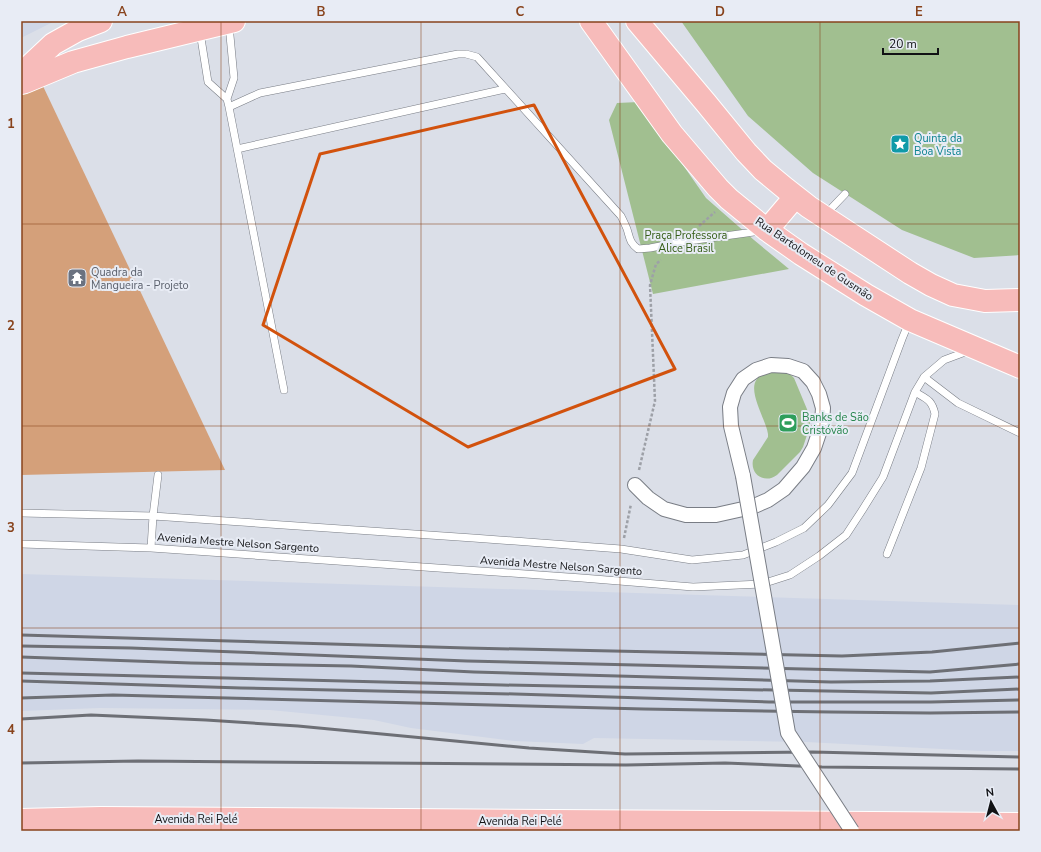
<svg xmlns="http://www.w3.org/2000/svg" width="1041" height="852" viewBox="0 0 1041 852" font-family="'Nunito Sans',sans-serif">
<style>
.built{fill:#cfd6e6}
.green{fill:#a1bf90}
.building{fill:#d4a07a}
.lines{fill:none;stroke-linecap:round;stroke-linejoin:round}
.lane-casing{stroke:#797d85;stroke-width:8}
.street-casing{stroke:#797d85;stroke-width:16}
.primary-casing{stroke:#fff;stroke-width:24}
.path{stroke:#9da0a7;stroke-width:2.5;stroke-dasharray:3 2;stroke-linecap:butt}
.lane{stroke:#fff;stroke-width:7}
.street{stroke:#fff;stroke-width:14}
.primary{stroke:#f7bbba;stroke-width:22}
.rail{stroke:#6d6f75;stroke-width:3}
.street-bridge-casing{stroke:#797d85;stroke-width:16;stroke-linecap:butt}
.street-bridge{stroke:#fff;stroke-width:14}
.marked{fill:none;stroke:#d2520d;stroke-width:3;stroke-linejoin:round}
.grid{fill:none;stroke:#88431c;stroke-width:1;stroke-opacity:0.55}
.labels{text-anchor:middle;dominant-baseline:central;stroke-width:4;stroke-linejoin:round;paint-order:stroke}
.culture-label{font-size:11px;fill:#0d838f;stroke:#e8ecf5;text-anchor:start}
.park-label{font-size:11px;fill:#355d16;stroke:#e8ecf5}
.street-label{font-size:11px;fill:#111215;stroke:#e8ecf5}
.worship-label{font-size:11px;fill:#5b616d;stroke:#e8ecf5;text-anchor:start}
.leisure-label{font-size:11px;fill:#27864d;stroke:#e8ecf5;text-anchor:start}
.neatline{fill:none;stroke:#88431c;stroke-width:1.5}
.grid-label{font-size:13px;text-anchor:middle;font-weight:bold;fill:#88431c}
</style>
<rect width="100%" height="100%" fill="#dbdfe8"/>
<path class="built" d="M 21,21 L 55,21 L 21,38 Z
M 21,574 L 1020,605 L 1020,751 L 981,751 L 806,742 L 594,738 L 583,744 L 515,741 L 411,728 L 374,720 L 270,710 L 100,708 L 21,711 Z"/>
<path class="green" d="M 681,21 L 1020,21 L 1020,255 L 974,258 L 902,230 L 813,173 L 748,116 Z
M 639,102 L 706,198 L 754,240 L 789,269 L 653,294 L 609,120 L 617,103 Z
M 771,371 L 781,371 L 789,373 L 794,378 L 809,414 L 810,421 L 810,426 L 803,447 L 800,452 L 777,475 C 765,484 750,475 753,460 L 768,437 L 768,434 C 766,420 747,391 757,379 C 760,374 766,373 771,371 Z"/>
<path class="building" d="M 42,84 L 225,470 L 21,475 L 21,86 Z"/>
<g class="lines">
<g class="lane-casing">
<path id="lane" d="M 200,32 L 208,82 L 227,99 L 229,107 L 284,390
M 227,99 L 234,78 L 229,25
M 229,107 L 251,97 L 260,93 L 458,54 L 466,54 L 477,57 L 621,216 C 623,220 625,224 627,229 C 630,238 629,242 638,249 L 650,248 L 681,242 L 761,231
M 237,149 L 505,89
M 825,215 L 845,194
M 924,377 L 958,403 L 1020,433
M 21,513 L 153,516 L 473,538 L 621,549 L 692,560 L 743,555 L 776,542 L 804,528 L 828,505 L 852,473 L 902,339 L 909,322
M 21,544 L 151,548 L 582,578 L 693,587 L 762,584 L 790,575 L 819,556 L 846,535 L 863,509 L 883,477 L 915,392 L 924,377 L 944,360 L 968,351
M 151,548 L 153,516 L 158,475
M 887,554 L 921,468 L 935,414 C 932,400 927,399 915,392"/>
</g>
<g class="street-casing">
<path id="street" d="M 635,485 L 648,498 L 664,509 L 686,515 L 716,515 L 752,507 L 768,500 L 784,489 L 803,467 L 814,448 L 822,424 L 823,408 L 819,394 L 813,382 L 803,371 L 788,366 L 771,365 L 756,370 L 743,379 L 734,393 L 730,407 L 731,426 L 743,476"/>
</g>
<g class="primary-casing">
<path id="primary" d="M 591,21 L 672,134 L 718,188 L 729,199 L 767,230 L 801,254 L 866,295 L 910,320 L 1020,367
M 637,21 L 706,103 L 746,152 L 763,170 L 786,189 L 809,207 L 910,273 L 931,285 L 953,295 L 985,301 L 1020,300
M 21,74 L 53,44 L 78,30 L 101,21
M 21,83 L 25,82 L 73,62 L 127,47 L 234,21
M 767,230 L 795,197
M 21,820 L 101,818 L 1020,824"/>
</g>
<path class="path" d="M 699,226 L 715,212
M 639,470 L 655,401 L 650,285 L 656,264 L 661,260
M 624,538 L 631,504"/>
<use href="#lane" class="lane"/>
<use href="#street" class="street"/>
<use href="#primary" class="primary"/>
<path class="rail" d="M 21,635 L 467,648 L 842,656 L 932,652 L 1020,643
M 21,646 L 131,648 L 467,661 L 930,672 L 1020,664
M 21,657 L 191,663 L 351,666 L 474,672 L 831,682 L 930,681 L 1020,677
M 21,673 L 502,685 L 931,693 L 1020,689
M 21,681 L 241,688 L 515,694 L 769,702 L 931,702 L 1020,700
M 21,698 L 113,695 L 644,709 L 831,712 L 930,713 L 1020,712
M 21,719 L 91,715 L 206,720 L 298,726 L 529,748 L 625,754 L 813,752 L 1020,757
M 21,763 L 138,761 L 626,765 L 725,763 L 822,767 L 1020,769"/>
<g class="street-bridge-casing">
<path id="street-bridge" d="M 743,476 L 788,733 L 852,831"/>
</g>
<use href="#street-bridge" class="street-bridge"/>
</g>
<path class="marked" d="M 534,105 L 675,369 L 468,447 L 263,325 L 320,154 Z"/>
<path class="grid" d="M 221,21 L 221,831M 421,21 L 421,831M 620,21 L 620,831M 820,21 L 820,831M 21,224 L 1020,224M 21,426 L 1020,426M 21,628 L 1020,628"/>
<defs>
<g id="sight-square" transform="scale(1)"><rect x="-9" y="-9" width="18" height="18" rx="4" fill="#0f9aa8" stroke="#e8ecf5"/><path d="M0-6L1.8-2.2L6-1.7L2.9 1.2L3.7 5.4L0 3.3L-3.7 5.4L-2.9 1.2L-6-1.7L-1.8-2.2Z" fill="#fff"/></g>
<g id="temple-square" transform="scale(1)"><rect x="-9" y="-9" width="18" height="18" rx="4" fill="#6b7280" stroke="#e8ecf5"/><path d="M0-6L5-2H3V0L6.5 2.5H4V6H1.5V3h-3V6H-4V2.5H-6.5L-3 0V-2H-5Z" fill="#fff"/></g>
<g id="stadium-square" transform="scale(1)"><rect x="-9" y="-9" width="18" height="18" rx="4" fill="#2e9e5b" stroke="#e8ecf5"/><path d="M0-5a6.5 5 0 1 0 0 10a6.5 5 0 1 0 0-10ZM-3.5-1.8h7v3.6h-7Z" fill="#fff"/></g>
</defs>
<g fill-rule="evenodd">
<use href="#sight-square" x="900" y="144"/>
<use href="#temple-square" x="77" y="278"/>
<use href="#stadium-square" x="788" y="423"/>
</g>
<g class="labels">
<g class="culture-label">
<text x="914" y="138">Quinta da<tspan x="914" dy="13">Boa Vista</tspan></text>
</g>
<g class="park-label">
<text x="686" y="235">Praça Professora<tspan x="686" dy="13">Alice Brasil</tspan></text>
</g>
<g class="street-label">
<text transform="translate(814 259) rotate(34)">Rua Bartolomeu de Gusmão</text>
<text transform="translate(238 543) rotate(4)">Avenida Mestre Nelson Sargento</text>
<text transform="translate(561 566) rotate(4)">Avenida Mestre Nelson Sargento</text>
<text x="196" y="819">Avenida Rei Pelé</text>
<text x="520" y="821">Avenida Rei Pelé</text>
</g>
<g class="worship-label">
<text x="91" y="272">Quadra da<tspan x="91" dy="13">Mangueira - Projeto</tspan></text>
</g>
<g class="leisure-label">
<text x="802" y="417">Banks de São<tspan x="802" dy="13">Cristóvão</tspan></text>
</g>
</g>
<rect width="1041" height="852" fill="none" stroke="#e8ecf5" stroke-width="44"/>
<g transform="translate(991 802) rotate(353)" stroke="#e8ecf5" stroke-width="3" paint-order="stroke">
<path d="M0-3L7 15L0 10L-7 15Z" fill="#111215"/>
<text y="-6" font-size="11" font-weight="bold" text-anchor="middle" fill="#111215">N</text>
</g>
<path d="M883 48v6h55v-6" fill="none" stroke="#111215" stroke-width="2"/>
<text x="889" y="48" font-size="12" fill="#111215" stroke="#e8ecf5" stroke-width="3" paint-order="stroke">20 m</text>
<rect x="22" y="22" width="997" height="808" class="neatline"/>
<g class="grid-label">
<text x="122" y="16">A</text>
<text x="321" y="16">B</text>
<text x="520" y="16">C</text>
<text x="720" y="16">D</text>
<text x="919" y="16">E</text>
<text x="11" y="128">1</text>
<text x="11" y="330">2</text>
<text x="11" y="532">3</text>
<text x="11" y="734">4</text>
</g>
</svg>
